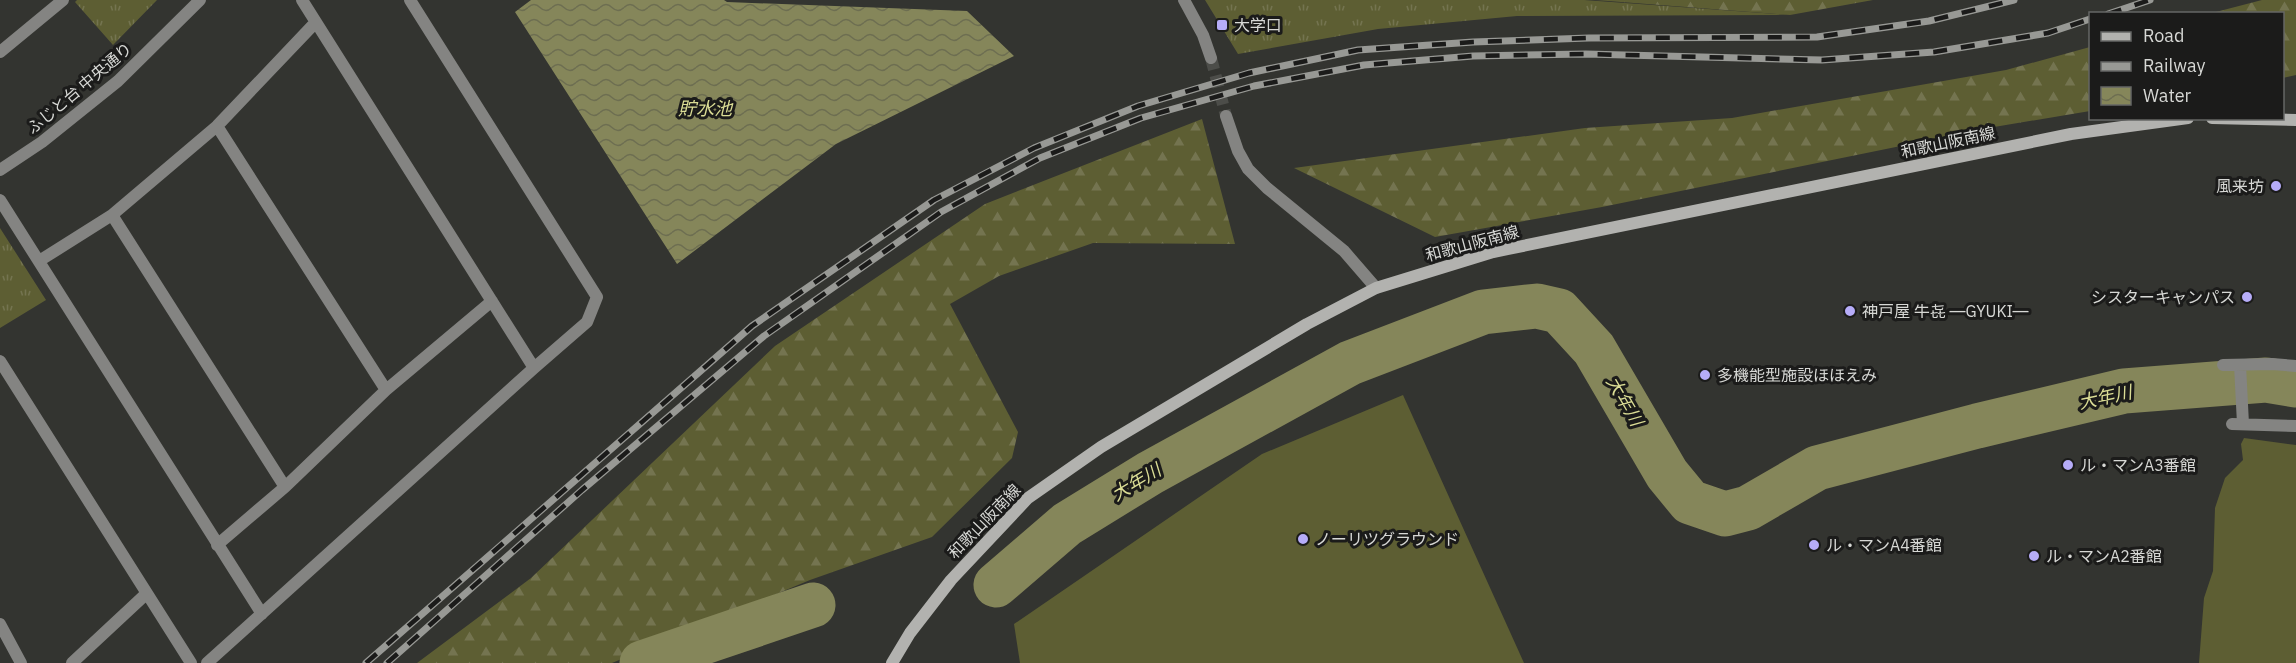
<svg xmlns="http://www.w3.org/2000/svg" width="2296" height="663" viewBox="0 0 2296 663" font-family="'IBM Plex Sans','Noto Sans JP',sans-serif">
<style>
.grass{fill:url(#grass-tufts)}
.forest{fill:url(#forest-firs)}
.garden{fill:#5d5e33}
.water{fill:url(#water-waves)}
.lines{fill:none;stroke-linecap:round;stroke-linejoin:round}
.river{stroke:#85865a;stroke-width:45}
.tertiary-tunnel{stroke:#4c4d49;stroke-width:12;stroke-dasharray:12 6;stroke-linecap:butt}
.minor{stroke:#848482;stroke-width:12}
.tertiary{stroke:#848482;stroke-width:12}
.secondary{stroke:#b2b2af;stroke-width:12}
.rail-casing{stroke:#989995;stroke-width:7}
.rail{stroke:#1b1b1a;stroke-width:4.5;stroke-dasharray:14;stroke-linecap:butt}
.poi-dot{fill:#b6acf8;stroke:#1b1b1a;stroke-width:2}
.labels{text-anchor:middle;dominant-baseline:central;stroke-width:6;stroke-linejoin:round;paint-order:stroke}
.poi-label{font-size:16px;fill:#d7d8d5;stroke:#1b1b1a;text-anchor:start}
.street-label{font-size:16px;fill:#d7d8d5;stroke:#1b1b1a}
.water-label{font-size:18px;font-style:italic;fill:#dbdd95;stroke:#1b1b1a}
</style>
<defs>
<pattern id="grass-tufts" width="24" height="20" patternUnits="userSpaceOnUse" patternTransform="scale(1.5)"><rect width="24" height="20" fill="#5d5e33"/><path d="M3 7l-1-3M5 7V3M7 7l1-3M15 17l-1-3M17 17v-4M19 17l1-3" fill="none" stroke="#747450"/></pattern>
<pattern id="forest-firs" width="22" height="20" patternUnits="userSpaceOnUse" patternTransform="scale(1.5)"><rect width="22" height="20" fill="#5d5e33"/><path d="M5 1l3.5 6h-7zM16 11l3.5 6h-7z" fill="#747450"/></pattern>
<pattern id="water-waves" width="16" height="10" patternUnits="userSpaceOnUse" patternTransform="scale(1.5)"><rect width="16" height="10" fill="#85865a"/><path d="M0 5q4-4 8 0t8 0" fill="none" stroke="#6d6e51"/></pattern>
</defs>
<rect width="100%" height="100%" fill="#333430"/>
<path class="grass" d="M 77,0 L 157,0 L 113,45 L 75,2 Z
M 1205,0 L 1584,0 L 1790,15 L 1517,16 L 1378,29 L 1238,54 Z
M 0,228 L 46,300 L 0,328 Z"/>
<path class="forest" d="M 1595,0 L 1873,0 L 1790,15 Z
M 2262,0 L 2296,0 L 2296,75 L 2283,78 L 2282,14 L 2212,13 Z
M 2090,47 L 2090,111 L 1994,127 L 1602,207 L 1435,237 L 1294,168 L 1585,128 L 1732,118 L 2006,70 Z
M 1202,119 L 1235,244 L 1093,243 L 999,276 L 950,304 L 1018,432 L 1012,458 L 932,537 L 810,580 L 612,663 L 417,663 L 531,578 L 775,346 L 985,204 Z"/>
<path class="garden" d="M 1403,395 L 1524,663 L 1020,663 L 1014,624 L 1262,454 Z
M 2244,438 L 2296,445 L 2296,663 L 2199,663 L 2204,598 L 2213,571 L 2215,508 L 2225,478 L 2243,460 L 2241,444 Z"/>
<path class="water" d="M 531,0 L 724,0 L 727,2 L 967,11 L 1014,56 L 836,144 L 677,264 L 515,12 Z"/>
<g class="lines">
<path class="river" d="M 996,585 L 1067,524 L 1150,473 L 1350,363 L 1483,312 L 1537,306 L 1559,311 L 1594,349 L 1667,474 L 1690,502 L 1725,514 L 1748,508 L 1817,468 L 1977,426 L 2124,391 L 2266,380 L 2296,385
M 642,663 L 813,605"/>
<path class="tertiary-tunnel" d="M 1211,58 L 1226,116"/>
<path class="minor" d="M 302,0 L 534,368
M 0,52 L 63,0
M 217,126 L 386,390
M 0,200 L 262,614
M 112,215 L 285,487
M 39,261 L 112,215 L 217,126 L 315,23
M 0,361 L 191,663
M 2223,365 L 2272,364 L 2296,366
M 2240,365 L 2243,424
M 2232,424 L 2296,426
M 217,545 L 285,487 L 386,390 L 492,301
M 0,624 L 21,663
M 72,663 L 146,594
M 207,663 L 534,368 L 587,322 L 597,297 L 410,0"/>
<path class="tertiary" d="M 1184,0 L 1203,35 L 1211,58
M 1226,116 L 1238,151 L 1248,169 L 1267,188 L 1344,251 L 1376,288
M 0,170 L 42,142 L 118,81 L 200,0"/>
<path class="secondary" d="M 2212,118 L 2296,120
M 892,663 L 910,633 L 951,580 L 1028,498 L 1101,447 L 1307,324 L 1376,288 L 1493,252 L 2071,134 L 2188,118"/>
<g class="rail-casing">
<path id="rail" d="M 2108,14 L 2150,0
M 366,663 L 752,326 L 934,200 L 1034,148 L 1138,106 L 1249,73 L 1358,50 L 1473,42 L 1589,38 L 1817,37 L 1929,21 L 2014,0
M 387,663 L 582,490 L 764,336 L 941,212 L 1040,158 L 1141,118 L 1254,86 L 1364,65 L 1473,56 L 1586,54 L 1822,60 L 1934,52 L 2048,33 L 2090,19"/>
</g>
<use href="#rail" class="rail"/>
</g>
<g class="poi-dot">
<rect x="1216" y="19" width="12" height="12" rx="3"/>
<circle cx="2276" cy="186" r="6"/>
<circle cx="2247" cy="297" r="6"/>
<circle cx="1850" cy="311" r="6"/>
<circle cx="1705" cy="375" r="6"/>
<circle cx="2068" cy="465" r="6"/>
<circle cx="1303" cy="539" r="6"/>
<circle cx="1814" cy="545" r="6"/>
<circle cx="2034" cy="556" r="6"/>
</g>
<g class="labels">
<g class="poi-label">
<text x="1234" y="25">大学口</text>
<text x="2264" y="186" text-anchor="end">風来坊</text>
<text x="2235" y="297" text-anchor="end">シスターキャンパス</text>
<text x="1862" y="311">神戸屋 牛㐂 ―GYUKI―</text>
<text x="1717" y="375">多機能型施設ほほえみ</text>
<text x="2080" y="465">ル・マンA3番館</text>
<text x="1315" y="539">ノーリツグラウンド</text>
<text x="1826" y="545">ル・マンA4番館</text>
<text x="2046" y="556">ル・マンA2番館</text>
</g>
<g class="street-label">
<text transform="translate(79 88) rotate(-40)">ふじと台 中央通り</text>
<text transform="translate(1948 142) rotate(-12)">和歌山阪南線</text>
<text transform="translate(1472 243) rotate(-15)">和歌山阪南線</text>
<text transform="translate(984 521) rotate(-46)">和歌山阪南線</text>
</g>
<g class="water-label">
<text x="705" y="108">貯水池</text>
<text transform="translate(2105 397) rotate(-12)">大年川</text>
<text transform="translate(1625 401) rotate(60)">大年川</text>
<text transform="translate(1136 482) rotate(-31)">大年川</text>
</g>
</g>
<rect x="2089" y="12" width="195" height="108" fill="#1b1b1a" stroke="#666765" stroke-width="1.5"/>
<rect x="2101" y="32" width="30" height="9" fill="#b2b2af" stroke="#666765" stroke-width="1.5"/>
<text x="2143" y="42" font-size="18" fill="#d7d8d5">Road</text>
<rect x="2101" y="62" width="30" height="9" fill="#989995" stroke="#666765" stroke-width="1.5"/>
<text x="2143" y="72" font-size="18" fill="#d7d8d5">Railway</text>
<rect x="2101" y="87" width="30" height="18" fill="url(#water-waves)" stroke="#666765" stroke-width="1.5"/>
<text x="2143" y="102" font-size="18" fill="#d7d8d5">Water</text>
</svg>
